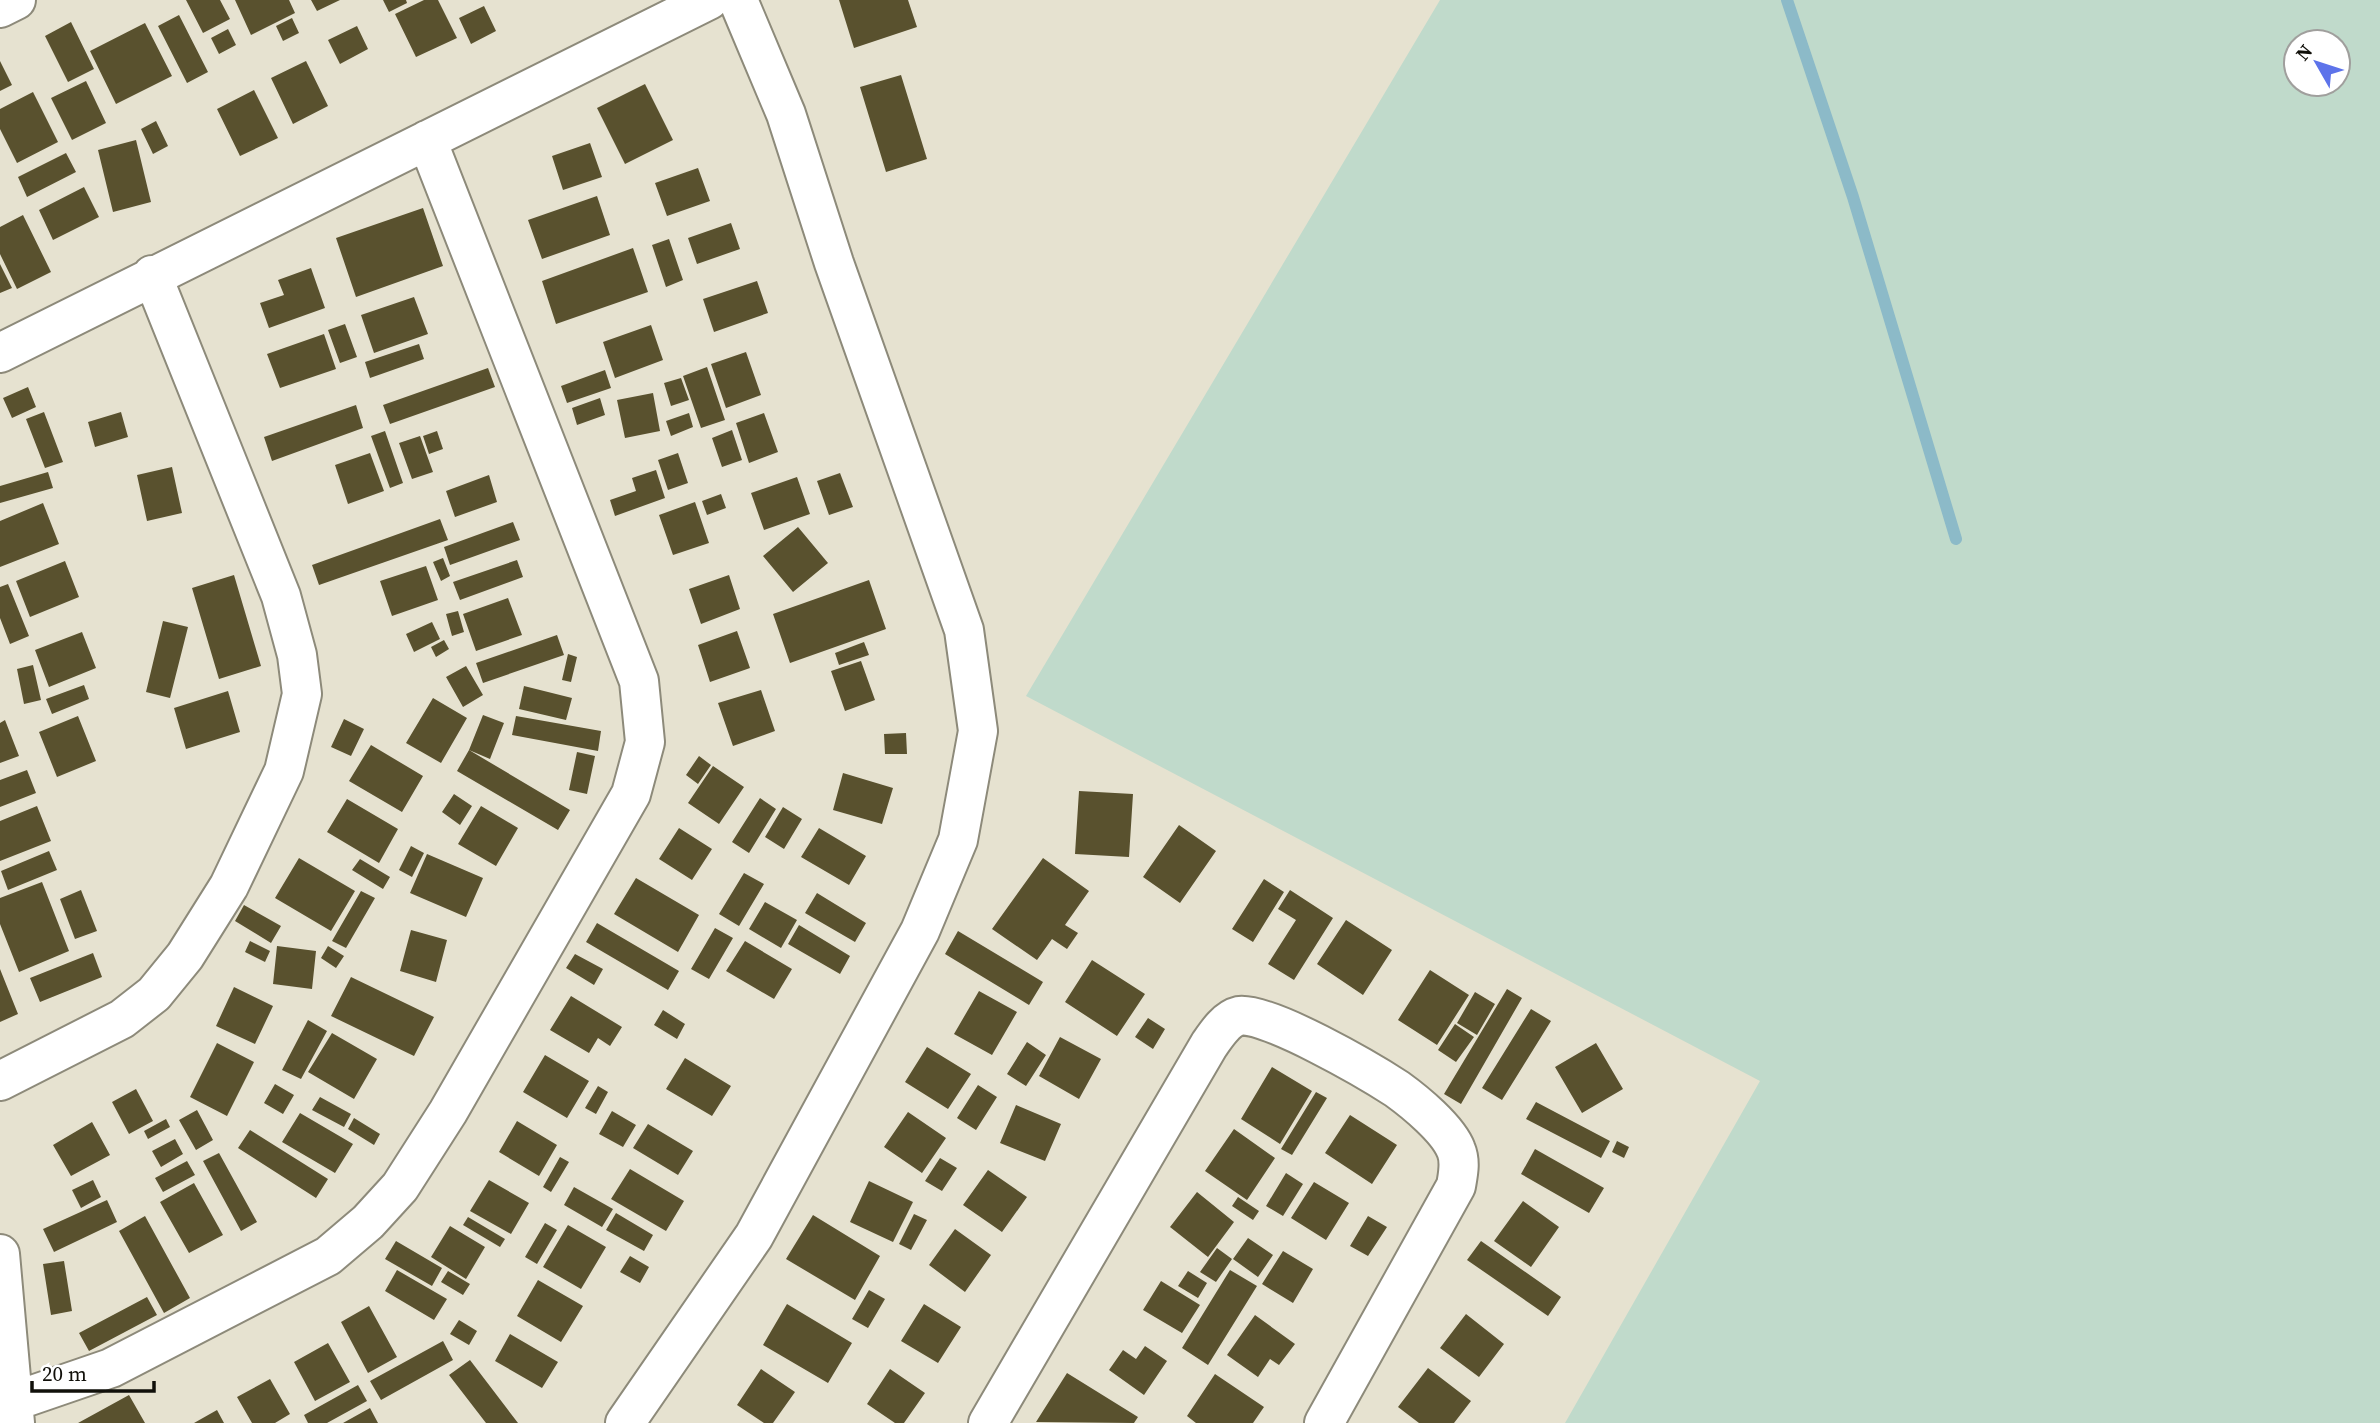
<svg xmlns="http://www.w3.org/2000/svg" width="2380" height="1423" viewBox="0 0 2380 1423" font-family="'Source Serif 4',serif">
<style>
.green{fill:#c0dacb;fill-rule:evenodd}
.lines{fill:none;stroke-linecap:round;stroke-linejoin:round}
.stream{stroke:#8cbac8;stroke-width:12}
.building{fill:#59512e}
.minor-casing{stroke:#8d8a7a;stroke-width:42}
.minor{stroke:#fff;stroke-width:38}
</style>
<rect width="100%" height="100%" fill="#e6e2d0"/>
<path class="green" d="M 1440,0 L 2380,0 L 2380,1423 L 1565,1423 L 1760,1081 L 1026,696 ZM 2296,42 L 2338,42 L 2338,84 L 2296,84 Z"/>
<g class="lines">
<path class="stream" d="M 1787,0 L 1853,197 L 1956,539"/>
</g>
<path class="building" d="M 186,0 L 220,0 L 230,19 L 203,33 Z
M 235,0 L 289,0 L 295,13 L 251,35 Z
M 311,0 L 340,0 L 317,11 Z
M 383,0 L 406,0 L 407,3 L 389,12 Z
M 424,0 L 438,0 L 457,38 L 416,57 L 395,14 Z
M 839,0 L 908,0 L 917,27 L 854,48 Z
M 484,6 L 496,31 L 471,44 L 459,18 Z
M 179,15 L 208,72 L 187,83 L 158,26 Z
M 292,18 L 299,33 L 283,41 L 276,26 Z
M 71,22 L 94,69 L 68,82 L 45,36 Z
M 145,23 L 172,76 L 116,104 L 90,51 Z
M 357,26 L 368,49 L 340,64 L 328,40 Z
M 228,29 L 236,45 L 219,54 L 211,38 Z
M 0,61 L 12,85 L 0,91 Z
M 306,61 L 328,106 L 293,124 L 271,78 Z
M 901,75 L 927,159 L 886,172 L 860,87 Z
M 86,81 L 106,123 L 72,140 L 51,98 Z
M 645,84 L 673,140 L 625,164 L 597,108 Z
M 254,90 L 278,138 L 240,156 L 217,109 Z
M 33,92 L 58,142 L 17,163 L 0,129 L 0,109 Z
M 156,121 L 168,146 L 153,154 L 141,129 Z
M 136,140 L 151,202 L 113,212 L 98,150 Z
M 590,143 L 602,177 L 563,190 L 552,156 Z
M 66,153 L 76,172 L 27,197 L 18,177 Z
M 698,168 L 710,201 L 667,216 L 655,183 Z
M 84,187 L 99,217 L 53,240 L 39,210 Z
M 597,196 L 610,235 L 542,259 L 528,220 Z
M 423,208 L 443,266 L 356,297 L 336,238 Z
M 23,215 L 51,272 L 17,289 L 0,254 L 0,227 Z
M 731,223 L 740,249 L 697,264 L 688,238 Z
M 669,239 L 683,280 L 666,287 L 652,245 Z
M 633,248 L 648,292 L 556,324 L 542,281 Z
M 0,264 L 12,288 L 0,293 Z
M 311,268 L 325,308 L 269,328 L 260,303 L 284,295 L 278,280 Z
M 757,281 L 768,313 L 714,332 L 703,299 Z
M 414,297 L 428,334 L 374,353 L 361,315 Z
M 345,324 L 357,357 L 340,363 L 328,330 Z
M 651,325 L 663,360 L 615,378 L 603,342 Z
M 324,334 L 336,369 L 280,388 L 267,354 Z
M 419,344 L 424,359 L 370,378 L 365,362 Z
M 746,352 L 761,395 L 726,408 L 711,364 Z
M 707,367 L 725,420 L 701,428 L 683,376 Z
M 488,368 L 495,387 L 390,424 L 383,405 Z
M 605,370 L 611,388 L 567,403 L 561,386 Z
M 681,378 L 689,400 L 671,406 L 664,383 Z
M 28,387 L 36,407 L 12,418 L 3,398 Z
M 653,393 L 660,431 L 625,438 L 617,400 Z
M 600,398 L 605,415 L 577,425 L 572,408 Z
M 356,405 L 363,428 L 272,461 L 264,437 Z
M 44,412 L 63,462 L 45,468 L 26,419 Z
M 121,412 L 128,437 L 95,447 L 88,422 Z
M 689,413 L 693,427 L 671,436 L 666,421 Z
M 764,413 L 778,452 L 749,463 L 736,423 Z
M 732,430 L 742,460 L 722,467 L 712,438 Z
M 385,431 L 403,483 L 390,488 L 371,436 Z
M 437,431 L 443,449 L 429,454 L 423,436 Z
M 420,436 L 433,472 L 412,479 L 399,443 Z
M 370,453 L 384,491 L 348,504 L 335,465 Z
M 678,453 L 688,483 L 668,490 L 658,460 Z
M 172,467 L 182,513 L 147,521 L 137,475 Z
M 656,470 L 665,498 L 615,516 L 610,500 L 636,491 L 632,478 Z
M 48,472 L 53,488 L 0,503 L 0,486 Z
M 840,473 L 853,507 L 829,515 L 817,481 Z
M 489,475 L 497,502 L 455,517 L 446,491 Z
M 797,477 L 810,514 L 764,530 L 751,493 Z
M 721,494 L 726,508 L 707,515 L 702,501 Z
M 695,502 L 709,543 L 673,555 L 659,515 Z
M 43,503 L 59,544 L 0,567 L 0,521 Z
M 440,519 L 448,540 L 319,585 L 312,565 Z
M 513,522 L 520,540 L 450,565 L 444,547 Z
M 798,527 L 828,563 L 793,592 L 763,556 Z
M 443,558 L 450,576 L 441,581 L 433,562 Z
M 517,560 L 523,577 L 460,600 L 453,582 Z
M 65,561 L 79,597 L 30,617 L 16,581 Z
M 426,566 L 438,600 L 392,616 L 380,581 Z
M 234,575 L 261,666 L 219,679 L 192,588 Z
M 729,575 L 740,609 L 701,624 L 689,589 Z
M 869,580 L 886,629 L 790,663 L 773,614 Z
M 8,584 L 29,636 L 10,644 L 0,618 L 0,587 Z
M 508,598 L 522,635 L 476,651 L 463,614 Z
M 458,611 L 464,632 L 452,636 L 446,614 Z
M 163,621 L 188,627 L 170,698 L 146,692 Z
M 432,622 L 440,639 L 414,652 L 406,634 Z
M 737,631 L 750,668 L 710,682 L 698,645 Z
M 82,632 L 96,668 L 49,687 L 35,650 Z
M 557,635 L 564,655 L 483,683 L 476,663 Z
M 444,640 L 449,649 L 436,657 L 431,647 Z
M 864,642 L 869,655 L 839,665 L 835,653 Z
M 568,654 L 577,657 L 571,682 L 562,680 Z
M 861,661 L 875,700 L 845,711 L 831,671 Z
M 33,665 L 41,700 L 24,704 L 17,669 Z
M 466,666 L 483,695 L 463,707 L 446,677 Z
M 84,685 L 89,699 L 52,714 L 46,699 Z
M 524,686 L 572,698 L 566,720 L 519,709 Z
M 761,690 L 775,731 L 733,746 L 718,703 Z
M 228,691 L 240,732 L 186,749 L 174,708 Z
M 433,698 L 467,718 L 441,763 L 406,743 Z
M 483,715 L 504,723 L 490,759 L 469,750 Z
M 78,716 L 96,761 L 57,777 L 39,732 Z
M 516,716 L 601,731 L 598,751 L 512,735 Z
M 344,719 L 364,729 L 351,756 L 331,747 Z
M 5,720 L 19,756 L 0,763 L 0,723 Z
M 906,733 L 907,754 L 885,754 L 884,734 Z
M 371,745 L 423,776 L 402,812 L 349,781 Z
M 469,750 L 570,810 L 558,830 L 457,771 Z
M 577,752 L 595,756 L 587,794 L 569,790 Z
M 699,756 L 711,765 L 698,784 L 686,775 Z
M 713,766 L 744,787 L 719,824 L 688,803 Z
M 27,770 L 36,793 L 0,807 L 0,780 Z
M 843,773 L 893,788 L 882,824 L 833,810 Z
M 1079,791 L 1133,794 L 1129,857 L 1075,854 Z
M 454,794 L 472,806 L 460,825 L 442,812 Z
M 760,798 L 776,809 L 749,853 L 732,842 Z
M 347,799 L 398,829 L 379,863 L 327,832 Z
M 37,806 L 51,841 L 0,861 L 0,821 Z
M 481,806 L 518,828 L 496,866 L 458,844 Z
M 783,807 L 802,819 L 784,849 L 765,837 Z
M 1179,825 L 1216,851 L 1180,903 L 1143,877 Z
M 679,828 L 712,849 L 692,880 L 659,859 Z
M 819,828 L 866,856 L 849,885 L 801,857 Z
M 411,846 L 424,853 L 412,877 L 399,870 Z
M 49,851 L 57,870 L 8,890 L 1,871 Z
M 427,854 L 483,878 L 466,917 L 410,893 Z
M 299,858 L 355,891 L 331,931 L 275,898 Z
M 1043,858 L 1089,891 L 1065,925 L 1078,933 L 1067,949 L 1052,939 L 1037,960 L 992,929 Z
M 360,859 L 390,877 L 383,889 L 352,870 Z
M 744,873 L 764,884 L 739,926 L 719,914 Z
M 636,878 L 699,915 L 678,952 L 614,914 Z
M 1264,879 L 1284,892 L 1253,942 L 1232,929 Z
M 42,882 L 69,951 L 19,972 L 0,924 L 0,898 Z
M 81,890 L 97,931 L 75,939 L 60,899 Z
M 1290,890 L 1333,918 L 1294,980 L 1268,964 L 1296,920 L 1278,909 Z
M 361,891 L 375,898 L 346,948 L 332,941 Z
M 817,893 L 866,923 L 855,942 L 805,913 Z
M 765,902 L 797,920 L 781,948 L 749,929 Z
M 244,905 L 281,926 L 271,943 L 235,921 Z
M 1346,920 L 1392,950 L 1363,995 L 1317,964 Z
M 597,923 L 679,971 L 668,990 L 586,942 Z
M 799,925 L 850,956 L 840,974 L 788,944 Z
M 715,928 L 733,938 L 709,979 L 691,969 Z
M 411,930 L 447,940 L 436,982 L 400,971 Z
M 958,931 L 1043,982 L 1029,1005 L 945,954 Z
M 250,941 L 270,951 L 265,962 L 245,952 Z
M 745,941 L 792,969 L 774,999 L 726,971 Z
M 277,946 L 316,951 L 312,989 L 273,984 Z
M 328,946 L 344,956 L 336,968 L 321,958 Z
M 93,953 L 102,977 L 40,1002 L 30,978 Z
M 575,954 L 603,969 L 594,985 L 566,968 Z
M 1092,960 L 1145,994 L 1117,1036 L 1065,1002 Z
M 0,969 L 18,1014 L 0,1022 Z
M 1430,970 L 1469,995 L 1437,1045 L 1398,1020 Z
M 351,977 L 434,1017 L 414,1056 L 331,1016 Z
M 234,987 L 273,1006 L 255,1044 L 216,1026 Z
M 1507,989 L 1522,998 L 1461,1104 L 1444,1094 Z
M 979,991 L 1017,1012 L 992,1055 L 954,1034 Z
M 1475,992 L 1495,1004 L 1477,1035 L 1457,1023 Z
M 571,996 L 622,1027 L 610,1046 L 598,1038 L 589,1053 L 550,1030 Z
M 1531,1009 L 1551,1021 L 1502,1100 L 1482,1088 Z
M 663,1010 L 685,1024 L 677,1039 L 654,1025 Z
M 1148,1018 L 1165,1029 L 1153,1049 L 1135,1037 Z
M 308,1020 L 327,1031 L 301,1079 L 282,1070 Z
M 1455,1024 L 1474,1037 L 1456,1062 L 1438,1050 Z
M 332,1033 L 377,1059 L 354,1099 L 308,1072 Z
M 1060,1037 L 1101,1059 L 1079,1099 L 1039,1076 Z
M 1027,1042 L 1046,1055 L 1026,1086 L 1007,1074 Z
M 217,1043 L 254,1062 L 227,1116 L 190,1097 Z
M 1596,1043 L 1623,1089 L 1582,1113 L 1555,1067 Z
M 927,1047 L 971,1074 L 948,1109 L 905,1082 Z
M 545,1055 L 589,1081 L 567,1118 L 523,1092 Z
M 685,1058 L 731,1086 L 712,1116 L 666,1089 Z
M 1272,1067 L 1312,1091 L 1280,1144 L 1241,1119 Z
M 275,1084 L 294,1095 L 283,1114 L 264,1103 Z
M 978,1085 L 997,1097 L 976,1130 L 957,1118 Z
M 598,1086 L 608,1092 L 596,1114 L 585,1108 Z
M 136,1089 L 153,1121 L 129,1134 L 112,1102 Z
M 1316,1092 L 1327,1098 L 1292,1155 L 1281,1149 Z
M 320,1097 L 351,1114 L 344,1127 L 312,1110 Z
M 1536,1102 L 1610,1141 L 1601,1158 L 1526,1119 Z
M 1016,1105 L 1061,1124 L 1045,1161 L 1000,1143 Z
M 197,1110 L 213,1140 L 196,1150 L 179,1120 Z
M 612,1111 L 636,1125 L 623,1147 L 599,1134 Z
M 908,1112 L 946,1138 L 922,1173 L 884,1147 Z
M 300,1113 L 353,1144 L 335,1173 L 282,1142 Z
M 1350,1115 L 1397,1145 L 1372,1184 L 1325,1153 Z
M 354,1118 L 380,1134 L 374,1145 L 348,1129 Z
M 166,1119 L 170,1127 L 148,1139 L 144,1131 Z
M 517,1121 L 557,1145 L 539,1176 L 499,1152 Z
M 92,1122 L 110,1155 L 71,1176 L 53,1145 Z
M 648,1124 L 693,1151 L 678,1175 L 633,1148 Z
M 1234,1129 L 1275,1158 L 1247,1200 L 1205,1171 Z
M 250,1130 L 328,1179 L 316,1198 L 238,1148 Z
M 175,1139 L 183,1154 L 161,1167 L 152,1151 Z
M 1617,1141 L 1629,1147 L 1624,1158 L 1612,1152 Z
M 1535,1149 L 1604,1188 L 1589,1213 L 1521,1174 Z
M 219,1153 L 257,1222 L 241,1231 L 203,1161 Z
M 560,1157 L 569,1162 L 551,1192 L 543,1187 Z
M 940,1158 L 957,1168 L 942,1191 L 925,1181 Z
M 187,1161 L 195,1175 L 163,1192 L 155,1178 Z
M 630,1169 L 684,1201 L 666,1231 L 611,1199 Z
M 988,1170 L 1027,1197 L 1002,1232 L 963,1205 Z
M 1286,1173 L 1303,1184 L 1283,1216 L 1266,1206 Z
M 93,1180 L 101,1197 L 81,1208 L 72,1190 Z
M 489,1180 L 529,1203 L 511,1234 L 470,1211 Z
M 869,1181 L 913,1202 L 893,1242 L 850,1222 Z
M 1314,1182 L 1349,1203 L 1326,1240 L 1291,1218 Z
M 194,1183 L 223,1235 L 189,1253 L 160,1202 Z
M 574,1187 L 613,1209 L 602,1227 L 564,1205 Z
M 1197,1192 L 1234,1222 L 1208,1257 L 1170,1227 Z
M 1238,1197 L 1259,1211 L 1253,1220 L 1232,1206 Z
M 107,1200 L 117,1222 L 54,1252 L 43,1229 Z
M 1523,1201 L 1559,1227 L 1531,1267 L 1494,1241 Z
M 616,1213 L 653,1235 L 644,1251 L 606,1230 Z
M 914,1214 L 927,1220 L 911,1250 L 899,1244 Z
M 813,1215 L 880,1256 L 855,1300 L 786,1259 Z
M 145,1216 L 190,1298 L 164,1313 L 119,1231 Z
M 1368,1216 L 1387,1227 L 1368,1256 L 1350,1246 Z
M 468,1217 L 505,1239 L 500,1247 L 463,1225 Z
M 545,1223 L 557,1230 L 537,1264 L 525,1257 Z
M 568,1225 L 606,1247 L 581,1289 L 543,1267 Z
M 450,1226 L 485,1247 L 466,1279 L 431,1257 Z
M 955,1229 L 991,1255 L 965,1292 L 929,1265 Z
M 1248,1238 L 1273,1255 L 1258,1277 L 1233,1259 Z
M 396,1241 L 442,1268 L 432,1286 L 385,1259 Z
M 1481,1241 L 1561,1297 L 1548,1316 L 1467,1260 Z
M 1217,1248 L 1232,1259 L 1216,1282 L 1200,1272 Z
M 1283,1251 L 1313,1269 L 1293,1303 L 1262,1284 Z
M 630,1256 L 649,1267 L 640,1283 L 620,1272 Z
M 64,1261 L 72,1311 L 51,1315 L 43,1264 Z
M 397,1270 L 447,1299 L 434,1320 L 385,1291 Z
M 1230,1270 L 1257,1286 L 1208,1365 L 1182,1348 Z
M 448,1271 L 470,1284 L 463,1295 L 441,1282 Z
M 1188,1271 L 1207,1283 L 1198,1298 L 1178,1286 Z
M 538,1280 L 583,1306 L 561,1342 L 517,1316 Z
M 1161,1281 L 1200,1305 L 1182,1333 L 1143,1310 Z
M 869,1290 L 885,1299 L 868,1328 L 852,1319 Z
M 147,1297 L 157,1315 L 89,1351 L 79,1333 Z
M 787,1304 L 852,1343 L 828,1383 L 763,1345 Z
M 924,1304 L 961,1327 L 938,1363 L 901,1341 Z
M 369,1306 L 397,1357 L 368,1373 L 341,1322 Z
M 1466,1314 L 1504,1344 L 1479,1377 L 1440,1348 Z
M 1255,1315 L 1295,1344 L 1279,1365 L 1270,1359 L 1258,1377 L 1227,1355 Z
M 459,1320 L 477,1331 L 469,1345 L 450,1334 Z
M 510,1334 L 558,1362 L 542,1388 L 495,1361 Z
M 443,1341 L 453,1360 L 381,1400 L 370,1381 Z
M 328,1343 L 350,1382 L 315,1401 L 294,1362 Z
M 1145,1346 L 1167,1361 L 1144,1395 L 1109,1370 L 1123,1350 L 1136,1359 Z
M 470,1360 L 518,1423 L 486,1423 L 449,1375 Z
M 1428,1368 L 1471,1401 L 1454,1423 L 1419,1423 L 1398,1407 Z
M 761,1369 L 795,1392 L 773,1423 L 764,1423 L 737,1405 Z
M 890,1369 L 925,1393 L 904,1423 L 895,1423 L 867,1404 Z
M 1067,1373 L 1138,1417 L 1134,1423 L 1036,1422 Z
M 1215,1374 L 1264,1407 L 1253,1423 L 1196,1423 L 1187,1416 Z
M 270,1379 L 290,1414 L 275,1423 L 252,1423 L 237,1397 Z
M 358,1385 L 367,1401 L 327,1423 L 308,1423 L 304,1415 Z
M 129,1395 L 145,1423 L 78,1423 Z
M 370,1408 L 378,1423 L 343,1423 Z
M 217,1410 L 224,1423 L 194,1423 Z"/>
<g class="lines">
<g class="minor-casing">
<path id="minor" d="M 0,8 L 16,0
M 0,353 L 709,0
M 0,1081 L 122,1019 L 154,994 L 185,956 L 229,886 L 284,771 L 302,694 L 297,655 L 281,596 L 152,275
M 0,1254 L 15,1423
M 15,1401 L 111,1368 L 328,1256 L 368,1222 L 400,1187 L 448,1112 L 631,794 L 645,742 L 639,681 L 427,140
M 625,1423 L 754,1236 L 920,931 L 958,840 L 978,731 L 964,630 L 834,263 L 786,114 L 738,0
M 988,1423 L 1209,1045 C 1216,1035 1226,1019 1239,1016 C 1267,1011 1371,1072 1397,1089 C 1415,1102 1448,1129 1456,1150 C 1461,1162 1458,1174 1456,1186 L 1324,1423"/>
</g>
<use href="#minor" class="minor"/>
</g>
<g transform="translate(2317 63) rotate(309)"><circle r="33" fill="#ffffff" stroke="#a09f9d" stroke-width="2"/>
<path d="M0-5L12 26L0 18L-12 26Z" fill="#5d73ea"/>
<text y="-10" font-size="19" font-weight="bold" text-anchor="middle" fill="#11100a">N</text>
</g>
<path d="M32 1381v10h122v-10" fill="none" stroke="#11100a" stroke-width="3.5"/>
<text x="42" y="1381" font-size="21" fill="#11100a" stroke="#ffffff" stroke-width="5" paint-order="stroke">20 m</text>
</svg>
